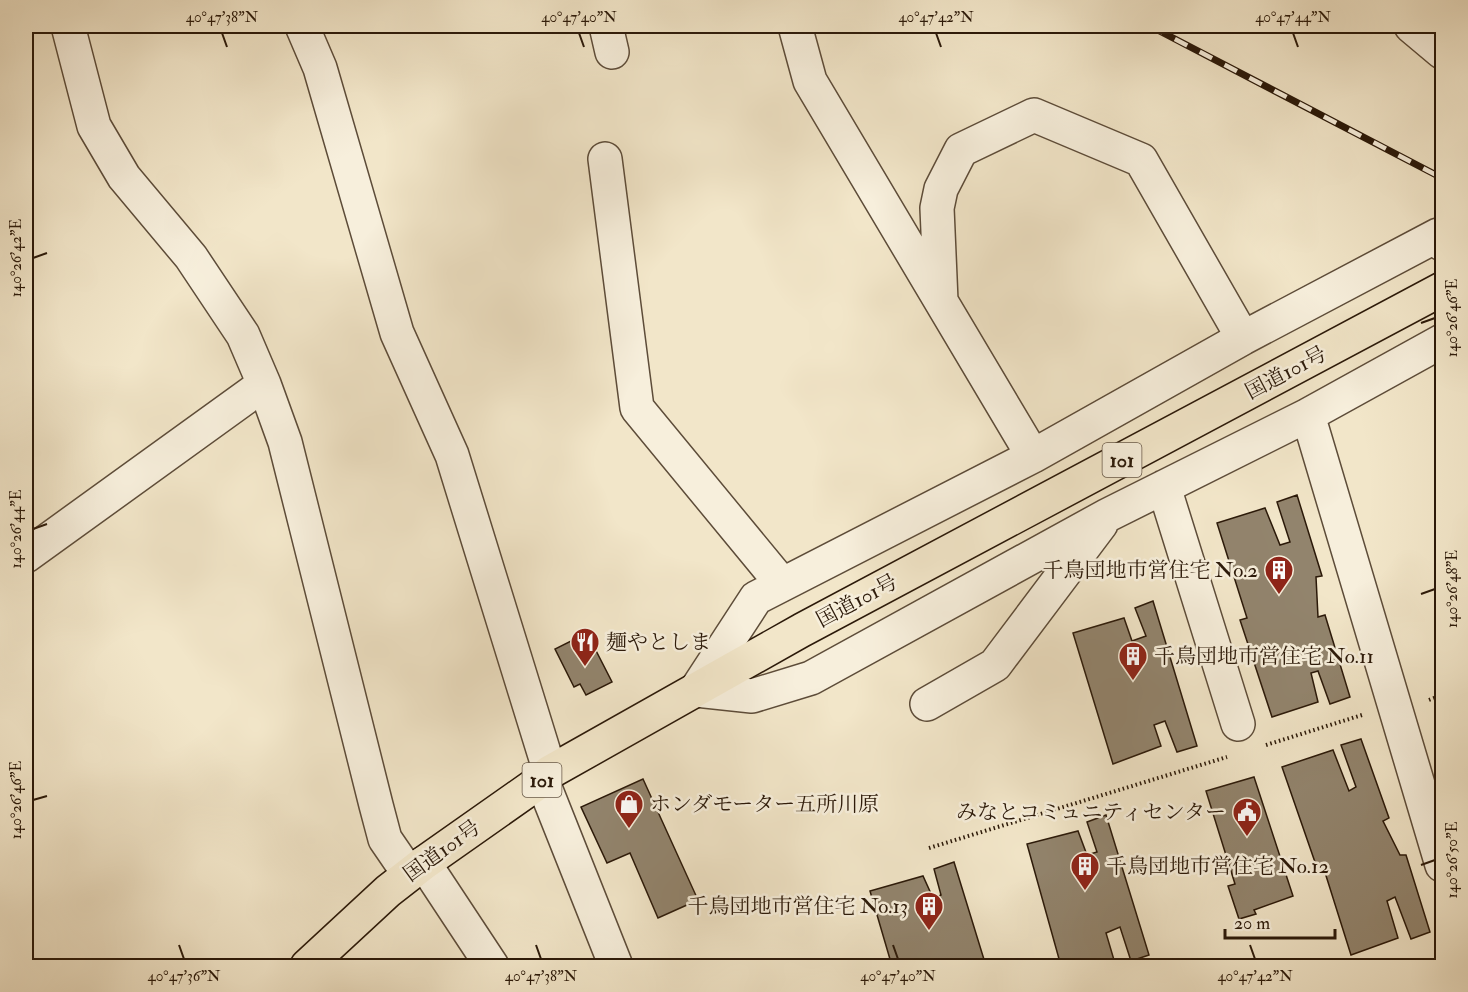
<svg xmlns="http://www.w3.org/2000/svg" width="1468" height="992" viewBox="0 0 1468 992" font-family="'IM FELL Double Pica','Noto Serif JP',serif">
<style>
.building{fill:#92846d;stroke:#2b1909;stroke-width:1.5}
.lines{fill:none;stroke-linecap:round;stroke-linejoin:round}
.minor-casing{stroke:#5d4c39;stroke-width:36}
.trunk-casing{stroke:#2b1909;stroke-width:36}
.path{stroke:#2b1909;stroke-width:4;stroke-dasharray:1.5 3;stroke-linecap:butt}
.minor{stroke:#f7efdc;stroke-width:33}
.trunk{stroke:#f2e6c9;stroke-width:33}
.rail-casing{stroke:#2b1909;stroke-width:7}
.rail{stroke:#f7efdc;stroke-width:4.5;stroke-dasharray:14;stroke-linecap:butt}
.ticks{fill:none;stroke:#2b1909;stroke-width:2}
.labels{text-anchor:middle;dominant-baseline:central;stroke-width:5;stroke-linejoin:round;paint-order:stroke}
.shield{fill:#f7efdc;stroke:#685948;stroke-width:1.5}
.shield-label{font-size:20px;font-weight:bold;fill:#2b1909}
.street-label{font-size:21px;fill:#2b1909;stroke:#f7efdc}
.poi-label{font-size:21px;fill:#2b1909;stroke:#f7efdc;text-anchor:start}
.neatline{fill:none;stroke:#2b1909;stroke-width:2}
.ticks-label{font-size:15px;text-anchor:middle;fill:#2b1909}
</style>
<rect width="100%" height="100%" fill="#f2e6c9"/>
<filter id="stains"><feTurbulence type="fractalNoise" baseFrequency=".00333" numOctaves="4"/><feColorMatrix values="0 0 0 0 .2 0 0 0 0 .09 0 0 0 0 .02 0 0 0 .5 -.17"/></filter>
<radialGradient id="worn" r=".72"><stop offset=".6" stop-color="#630" stop-opacity="0"/><stop offset="1" stop-color="#630" stop-opacity=".3"/></radialGradient>
<path class="building" d="M 1297,495 L 1322,576 L 1316,577 L 1318,617 L 1325,615 L 1350,697 L 1330,704 L 1318,671 L 1311,673 L 1318,702 L 1272,717 L 1240,620 L 1247,618 L 1217,523 L 1265,508 L 1280,545 L 1290,542 L 1277,502 Z
M 1153,601 L 1197,746 L 1177,752 L 1165,721 L 1154,725 L 1161,746 L 1113,764 L 1073,633 L 1124,618 L 1132,641 L 1146,636 L 1135,608 Z
M 589,637 L 612,682 L 586,695 L 580,684 L 574,687 L 555,649 L 573,640 L 575,645 Z
M 1361,739 L 1389,818 L 1383,821 L 1400,855 L 1406,855 L 1430,932 L 1411,939 L 1395,897 L 1387,901 L 1398,938 L 1351,955 L 1322,863 L 1316,865 L 1282,767 L 1333,750 L 1349,791 L 1356,787 L 1341,745 Z
M 1254,777 L 1293,896 L 1254,910 L 1256,914 L 1239,919 L 1228,886 L 1235,884 L 1206,791 Z
M 643,779 L 698,900 L 658,918 L 630,853 L 607,863 L 581,807 Z
M 1106,815 L 1149,955 L 1131,961 L 1120,927 L 1106,933 L 1114,960 L 1095,966 L 1061,966 L 1027,844 L 1078,831 L 1087,855 L 1097,852 L 1087,822 Z
M 954,862 L 986,966 L 892,966 L 870,891 L 923,876 L 933,898 L 941,895 L 934,869 Z"/>
<g class="lines">
<g class="minor-casing">
<path id="minor" d="M 68,26 L 94,126 L 124,177 L 191,257 L 243,335 L 264,384 L 285,442 L 376,805 L 385,839 L 409,874
M 302,26 L 320,68 L 397,333 L 452,455 L 550,772
M 606,26 L 612,52
M 795,26 L 810,81 L 1033,456
M 1411,26 L 1442,52
M 605,159 L 637,408 L 782,584
M 1442,244 L 1438,235 L 1243,338 L 1033,456 L 756,598 L 696,690 L 752,696 L 811,678 L 1108,515 L 1308,415 L 1442,341
M 941,301 L 937,208 L 941,189 L 961,150 L 1034,115 L 1141,160 L 1243,338
M 1308,415 L 1442,865
M 1164,487 L 1238,724
M 26,556 L 264,384
M 927,704 L 995,665 L 1101,524
M 542,780 L 616,966
M 424,863 L 492,966"/>
</g>
<g class="trunk-casing">
<path id="trunk" d="M 307,966 L 388,891 L 424,863 L 542,780 L 550,772 L 802,630 L 1442,289"/>
</g>
<path class="path" d="M 1429,700 L 1442,695
M 1266,745 L 1362,715
M 929,848 L 1227,757"/>
<use href="#minor" class="minor"/>
<use href="#trunk" class="trunk"/>
<g class="rail-casing">
<path id="rail" d="M 1150,26 L 1442,178"/>
</g>
<use href="#rail" class="rail"/>
</g>
<path class="ticks" d="M 222,33 L 227,47M 579,33 L 584,47M 936,33 L 941,47M 1293,33 L 1298,47M 33,258 L 47,253M 1421,323 L 1435,318M 33,529 L 47,524M 1421,594 L 1435,589M 33,800 L 47,796M 1421,865 L 1435,860M 179,945 L 184,959M 536,945 L 541,959M 893,945 L 898,959M 1250,945 L 1255,959"/>
<defs>
<g id="building-pin" transform="scale(1.5)"><path d="M0 17L-7.5 6A9.5 9.5 0 1 1 7.5 6Z" fill="#8f2418" stroke="#f7efdc"/><path d="M-4-6H4V6H1V3H-1V6H-4ZM-2.5-4.3h1.7v1.8h-1.7ZM.8-4.3h1.7v1.8H.8ZM-2.5-1h1.7V.8h-1.7ZM.8-1h1.7V.8H.8Z" fill="#fff"/></g>
<g id="restaurant-pin" transform="scale(1.5)"><path d="M0 17L-7.5 6A9.5 9.5 0 1 1 7.5 6Z" fill="#8f2418" stroke="#f7efdc"/><path d="M-5-6h1v4h1v-4h1v4h1v-4h1v5L-1.5 .5V6h-2V.5L-5-1ZM5-6V6H3V1.5H1.5Q1.5-4 5-6Z" fill="#fff"/></g>
<g id="shop-pin" transform="scale(1.5)"><path d="M0 17L-7.5 6A9.5 9.5 0 1 1 7.5 6Z" fill="#8f2418" stroke="#f7efdc"/><path d="M-5-2.5h2.3a2.7 3.5 0 0 1 5.4 0H5L5.5 6h-11ZM-1.5-2.5h3a1.5 2.3 0 0 0-3 0Z" fill="#fff"/></g>
<g id="civic-pin" transform="scale(1.5)"><path d="M0 17L-7.5 6A9.5 9.5 0 1 1 7.5 6Z" fill="#8f2418" stroke="#f7efdc"/><path d="M-.6-6.5H3V-4.5H.6V-3L4-1V1h2V6H-6V1h2V-1L-.6-3ZM-1.2 2.5V6h2.4V2.5Z" fill="#fff"/></g>
</defs>
<g fill-rule="evenodd">
<use href="#building-pin" x="1279" y="570"/>
<use href="#restaurant-pin" x="585" y="642"/>
<use href="#building-pin" x="1133" y="656"/>
<use href="#shop-pin" x="629" y="804"/>
<use href="#civic-pin" x="1247" y="812"/>
<use href="#building-pin" x="1085" y="866"/>
<use href="#building-pin" x="929" y="906"/>
</g>
<g class="labels">
<g class="shield">
<rect x="1102.5" y="443" width="39" height="34" rx="4.5"/>
<rect x="522.5" y="763" width="39" height="34" rx="4.5"/>
</g>
<g class="shield-label">
<text x="1122" y="460">101</text>
<text x="542" y="780">101</text>
</g>
<g class="street-label">
<text transform="translate(1286 373) rotate(-28)">国道101号</text>
<text transform="translate(857 601) rotate(-28)">国道101号</text>
<text transform="translate(442 851) rotate(-36)">国道101号</text>
</g>
<g class="poi-label">
<text x="1258" y="570" text-anchor="end">千鳥団地市営住宅 No.2</text>
<text x="606" y="642">麺やとしま</text>
<text x="1154" y="656">千鳥団地市営住宅 No.11</text>
<text x="650" y="804">ホンダモーター五所川原</text>
<text x="1226" y="812" text-anchor="end">みなとコミュニティセンター</text>
<text x="1106" y="866">千鳥団地市営住宅 No.12</text>
<text x="908" y="906" text-anchor="end">千鳥団地市営住宅 No.13</text>
</g>
</g>
<rect width="1468" height="992" fill="none" stroke="#f2e6c9" stroke-width="66"/>
<path d="M1225 929v9h110v-9" fill="none" stroke="#2b1909" stroke-width="3"/>
<text x="1234" y="929" font-size="18" fill="#2b1909" stroke="#f7efdc" stroke-width="4.5" paint-order="stroke">20 m</text>
<rect x="33" y="33" width="1402" height="926" class="neatline"/>
<g class="ticks-label">
<text x="222" y="22">40°47'38"N</text>
<text x="579" y="22">40°47'40"N</text>
<text x="936" y="22">40°47'42"N</text>
<text x="1293" y="22">40°47'44"N</text>
<text transform="translate(16 258) rotate(-90)" y="5">140°26'42"E</text>
<text transform="translate(1452 318) rotate(-90)" y="5">140°26'46"E</text>
<text transform="translate(16 529) rotate(-90)" y="5">140°26'44"E</text>
<text transform="translate(1452 589) rotate(-90)" y="5">140°26'48"E</text>
<text transform="translate(16 800) rotate(-90)" y="5">140°26'46"E</text>
<text transform="translate(1452 860) rotate(-90)" y="5">140°26'50"E</text>
<text x="184" y="981">40°47'36"N</text>
<text x="541" y="981">40°47'38"N</text>
<text x="898" y="981">40°47'40"N</text>
<text x="1255" y="981">40°47'42"N</text>
</g>
<rect width="100%" height="100%" filter="url(#stains)"/>
<rect width="100%" height="100%" fill="url(#worn)"/>
</svg>
